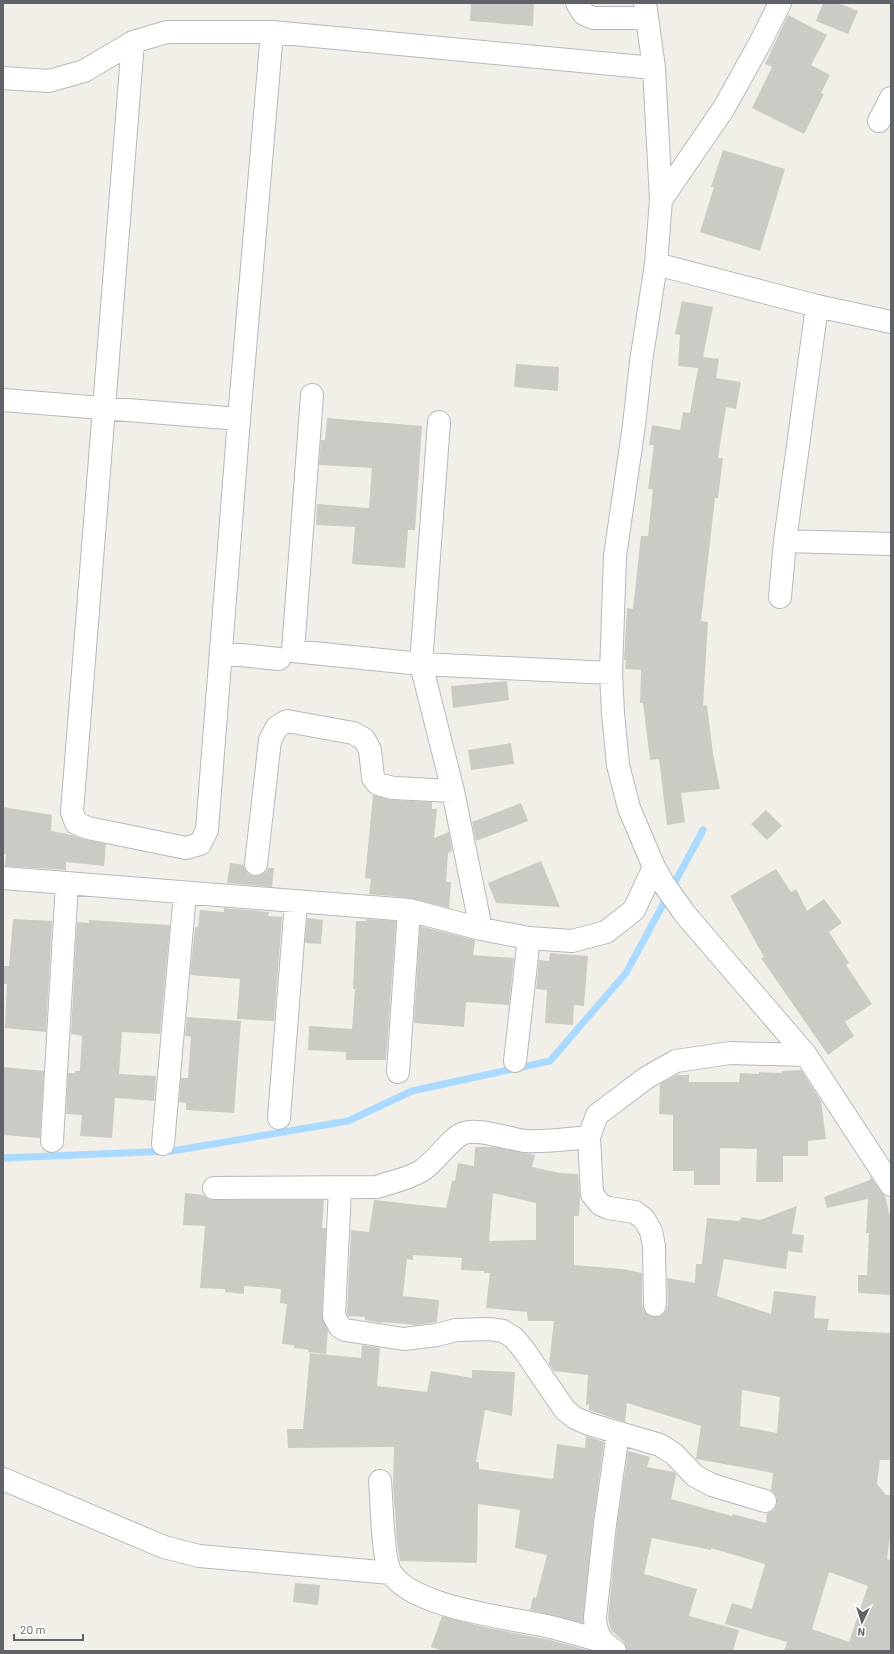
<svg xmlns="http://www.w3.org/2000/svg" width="894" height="1654" viewBox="0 0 894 1654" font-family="Barlow,sans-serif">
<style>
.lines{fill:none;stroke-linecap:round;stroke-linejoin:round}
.stream{stroke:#aadaff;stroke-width:7}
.building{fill:#cccac5;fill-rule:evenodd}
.minor-casing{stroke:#b5b8bc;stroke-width:24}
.minor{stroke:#fff;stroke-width:22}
</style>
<rect width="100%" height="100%" fill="#f1efe8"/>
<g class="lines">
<path class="stream" d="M 3,1158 L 172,1151 L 348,1121 L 412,1091 L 550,1061 L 626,973 L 703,830"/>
</g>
<path class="building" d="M 471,3 L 534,3 L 533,26 L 470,21 Z
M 823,3 L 838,3 L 858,11 L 848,34 L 816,21 Z
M 788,15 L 827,35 L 811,65 L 830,75 L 821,93 L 824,94 L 804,134 L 752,108 L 772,67 L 765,64 Z
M 723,150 L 785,169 L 760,251 L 700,232 L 714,187 L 711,187 Z
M 682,301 L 713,307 L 703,357 L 719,359 L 716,378 L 741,382 L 736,409 L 726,407 L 718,458 L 723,458 L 718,498 L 715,498 L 701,621 L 708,622 L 703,706 L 707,705 L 713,754 L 720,789 L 681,793 L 685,822 L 667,825 L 659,759 L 650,760 L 643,703 L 640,703 L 641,670 L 625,669 L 626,660 L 624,660 L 627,608 L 633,609 L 641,536 L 648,536 L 653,489 L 648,489 L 654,445 L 649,445 L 652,425 L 680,430 L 683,412 L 690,413 L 698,368 L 678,366 L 680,335 L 675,334 Z
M 516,364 L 559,367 L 558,391 L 514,387 Z
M 327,418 L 422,426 L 415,530 L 408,530 L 405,568 L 352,564 L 355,527 L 316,525 L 317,504 L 369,508 L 372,468 L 319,465 L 321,440 L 325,440 Z
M 507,681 L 509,700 L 453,708 L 451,686 Z
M 511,743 L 514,764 L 471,770 L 468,750 Z
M 373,795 L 392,800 L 432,802 L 432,809 L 437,809 L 434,838 L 449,832 L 452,851 L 448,853 L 446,882 L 451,882 L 449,908 L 410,898 L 369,894 L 371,879 L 365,878 Z
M 521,803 L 528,821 L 476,841 L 472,822 Z
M 3,807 L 52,815 L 51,831 L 72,835 L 86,840 L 106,844 L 104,866 L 66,862 L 66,870 L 5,866 L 6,854 L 3,854 Z
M 766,810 L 782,826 L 767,840 L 751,824 Z
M 541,861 L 560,907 L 496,903 L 488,883 Z
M 230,863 L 244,865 L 245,869 L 248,874 L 254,876 L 261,875 L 266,872 L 268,868 L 274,868 L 272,887 L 227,883 Z
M 776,869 L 791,892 L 796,889 L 807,911 L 824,899 L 842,923 L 829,932 L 849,963 L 846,965 L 872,1004 L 845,1022 L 854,1036 L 828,1055 L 761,958 L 764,957 L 730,896 Z
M 224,908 L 269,912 L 268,916 L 282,917 L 274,1021 L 237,1019 L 240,979 L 190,975 L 195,927 L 198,927 L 200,910 L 224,912 Z
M 307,918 L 323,920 L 321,944 L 305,943 Z
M 13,919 L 52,921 L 46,1032 L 5,1028 L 7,984 L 3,984 L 3,966 L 9,966 Z
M 366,919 L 396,921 L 386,1060 L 346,1060 L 346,1052 L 308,1050 L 309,1026 L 352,1029 L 355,989 L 353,989 L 356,921 L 366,921 Z
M 89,920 L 170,925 L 160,1034 L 122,1032 L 119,1074 L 156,1076 L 154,1101 L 115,1098 L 112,1138 L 80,1136 L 82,1115 L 66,1114 L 68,1073 L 75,1073 L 75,1071 L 80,1071 L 82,1036 L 71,1034 L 77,922 L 89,923 Z
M 420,926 L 475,940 L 473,955 L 514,958 L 509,1005 L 466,1002 L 464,1027 L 414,1023 Z
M 550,953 L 588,956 L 584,1006 L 574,1005 L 573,1025 L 545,1023 L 547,990 L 536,989 L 539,960 L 549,961 Z
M 187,1017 L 241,1021 L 234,1113 L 186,1110 L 186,1103 L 179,1102 L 181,1078 L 188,1078 L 191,1037 L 185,1036 Z
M 3,1067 L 44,1071 L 40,1138 L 3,1135 Z
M 801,1070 L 821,1101 L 826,1139 L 808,1141 L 808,1156 L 783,1156 L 783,1182 L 756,1182 L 757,1149 L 720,1148 L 720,1185 L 694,1185 L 694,1171 L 673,1171 L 673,1115 L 659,1114 L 660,1084 L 677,1075 L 689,1075 L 689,1082 L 739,1082 L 740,1073 L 759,1074 L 759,1072 L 782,1073 L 782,1071 Z
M 475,1147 L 494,1147 L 535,1155 L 532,1167 L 560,1173 L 578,1174 L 580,1196 L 579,1216 L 574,1216 L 574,1265 L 623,1269 L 642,1273 L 642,1305 L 644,1311 L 649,1316 L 655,1317 L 662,1315 L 666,1311 L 668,1305 L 667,1278 L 695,1283 L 696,1264 L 702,1264 L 707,1218 L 739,1221 L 742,1217 L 760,1220 L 797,1206 L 792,1234 L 804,1235 L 802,1253 L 788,1251 L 786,1269 L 724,1259 L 717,1296 L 771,1314 L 774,1291 L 816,1296 L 814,1318 L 829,1319 L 827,1330 L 891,1333 L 891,1460 L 880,1460 L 877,1484 L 886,1495 L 891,1495 L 891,1529 L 887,1559 L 891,1560 L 891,1651 L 784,1651 L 787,1642 L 725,1624 L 732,1603 L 752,1609 L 765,1564 L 711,1548 L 711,1550 L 652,1538 L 644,1574 L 697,1589 L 689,1616 L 739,1630 L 733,1651 L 627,1651 L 626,1646 L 623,1641 L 611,1630 L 608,1618 L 617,1526 L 628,1451 L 650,1457 L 647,1467 L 674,1472 L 676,1475 L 671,1499 L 732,1516 L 733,1514 L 766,1523 L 767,1513 L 774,1510 L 777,1504 L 777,1498 L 774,1493 L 771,1490 L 773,1473 L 696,1459 L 701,1426 L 627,1403 L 625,1422 L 589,1410 L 589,1405 L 586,1405 L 588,1375 L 554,1371 L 549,1364 L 554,1321 L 528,1321 L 527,1312 L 486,1308 L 490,1273 L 484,1273 L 484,1271 L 461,1270 L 462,1258 L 413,1255 L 413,1260 L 407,1259 L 403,1296 L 439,1300 L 437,1322 L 416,1325 L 382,1322 L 382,1323 L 365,1320 L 365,1317 L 348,1316 L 347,1313 L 351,1230 L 369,1232 L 374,1200 L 446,1208 L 452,1181 L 455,1181 L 458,1163 L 474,1166 ZM 493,1193 L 536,1203 L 536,1240 L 489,1241 ZM 742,1390 L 780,1397 L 777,1433 L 740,1426 ZM 829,1572 L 868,1586 L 849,1642 L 812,1629 Z
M 870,1176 L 885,1196 L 891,1220 L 891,1295 L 858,1293 L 858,1275 L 867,1275 L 869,1233 L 866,1233 L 868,1199 L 827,1208 L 824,1197 L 870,1180 Z
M 185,1193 L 203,1195 L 208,1199 L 214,1200 L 324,1200 L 322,1228 L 326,1228 L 322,1315 L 328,1331 L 326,1354 L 308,1352 L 309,1350 L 294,1348 L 294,1345 L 282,1344 L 287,1304 L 280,1303 L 281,1289 L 244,1286 L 244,1294 L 225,1292 L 225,1289 L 200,1288 L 205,1226 L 183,1225 Z
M 362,1345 L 380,1348 L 377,1386 L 427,1392 L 431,1371 L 472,1378 L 472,1370 L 515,1372 L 512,1416 L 485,1410 L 476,1462 L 479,1462 L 479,1469 L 553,1479 L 557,1444 L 585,1448 L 586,1436 L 604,1442 L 593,1523 L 583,1623 L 530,1610 L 533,1597 L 536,1598 L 547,1555 L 515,1548 L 520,1510 L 478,1504 L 477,1563 L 400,1561 L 397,1542 L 393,1485 L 394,1447 L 288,1448 L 287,1429 L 303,1429 L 310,1353 L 361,1358 Z
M 295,1583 L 320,1585 L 318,1605 L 293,1602 Z
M 442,1616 L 484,1627 L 550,1640 L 591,1651 L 443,1651 L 431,1647 Z"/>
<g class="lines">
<g class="minor-casing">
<path id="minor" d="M 577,3 L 584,14 L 593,18 L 647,18
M 645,3 L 654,68 L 661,200 L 656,264 L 641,362 L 634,425 L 615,556 L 611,673 L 613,713 L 618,765 L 629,808 L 654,867 L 663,883 L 685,914 L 806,1055 L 891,1185
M 133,42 L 72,812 L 76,823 L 88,828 L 186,848 L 200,844 L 207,830 L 239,419 L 272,32
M 3,78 L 49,81 L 84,71 L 133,42 L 167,32 L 272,32 L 654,68
M 879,121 L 891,98
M 661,200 L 724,108 L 760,43 L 780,3
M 656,264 L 817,306 L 891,322
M 312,395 L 293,651 L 421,664 L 453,791 L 481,929
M 3,400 L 239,419
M 439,422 L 421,664 L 611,673
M 785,541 L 891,544
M 780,597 L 785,541 L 817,306
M 221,653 L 279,659
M 256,864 L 270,740 L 277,727 L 287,721 L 353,733 L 364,739 L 370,750 L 373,778 L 378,784 L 393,788 L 453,791
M 3,878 L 409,910 L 481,929 L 529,938 L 572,941 L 606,932 L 634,910 L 654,867
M 515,1061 L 529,938
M 398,1072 L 409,910
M 279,1118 L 296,902
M 52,1141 L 67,883
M 163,1144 L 185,893
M 214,1188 L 377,1187 C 391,1182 408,1179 421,1171 C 435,1163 451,1137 464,1133 C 478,1128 509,1139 525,1141 C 546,1142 568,1139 589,1137
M 340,1188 L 334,1316 L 340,1327 L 345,1330 L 404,1339 L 437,1335 L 456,1330 L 489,1329 L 503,1331 L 514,1338 L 524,1350 L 565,1410 L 575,1418 L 589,1424 L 660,1445 L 674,1454 L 695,1476 L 712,1485 L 765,1501
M 655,1305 L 654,1246 L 651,1231 L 644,1219 L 635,1212 L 608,1208 L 600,1204 L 592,1194 L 589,1137 L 597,1115 L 646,1078 L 676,1061 L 730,1053 L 806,1055
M 3,1479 L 164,1547 L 199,1556 L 391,1573
M 380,1481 C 382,1501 382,1559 391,1573 C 414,1608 507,1617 546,1626 C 565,1630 583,1636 602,1641
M 615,1651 C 601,1641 596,1635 595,1618 L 605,1524 L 618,1433"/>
</g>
<use href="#minor" class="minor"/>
</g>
<rect width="894" height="1654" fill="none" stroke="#5f6368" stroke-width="8"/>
<g transform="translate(862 1622) rotate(184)" stroke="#ffffff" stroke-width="3" paint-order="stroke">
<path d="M0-3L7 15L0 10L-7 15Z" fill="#5f6368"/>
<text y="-6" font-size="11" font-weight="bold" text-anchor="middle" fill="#5f6368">N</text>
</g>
<path d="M14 1634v6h69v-6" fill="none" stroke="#5f6368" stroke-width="2"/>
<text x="20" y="1634" font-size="12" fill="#5f6368" stroke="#ffffff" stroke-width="3" paint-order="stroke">20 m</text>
</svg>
